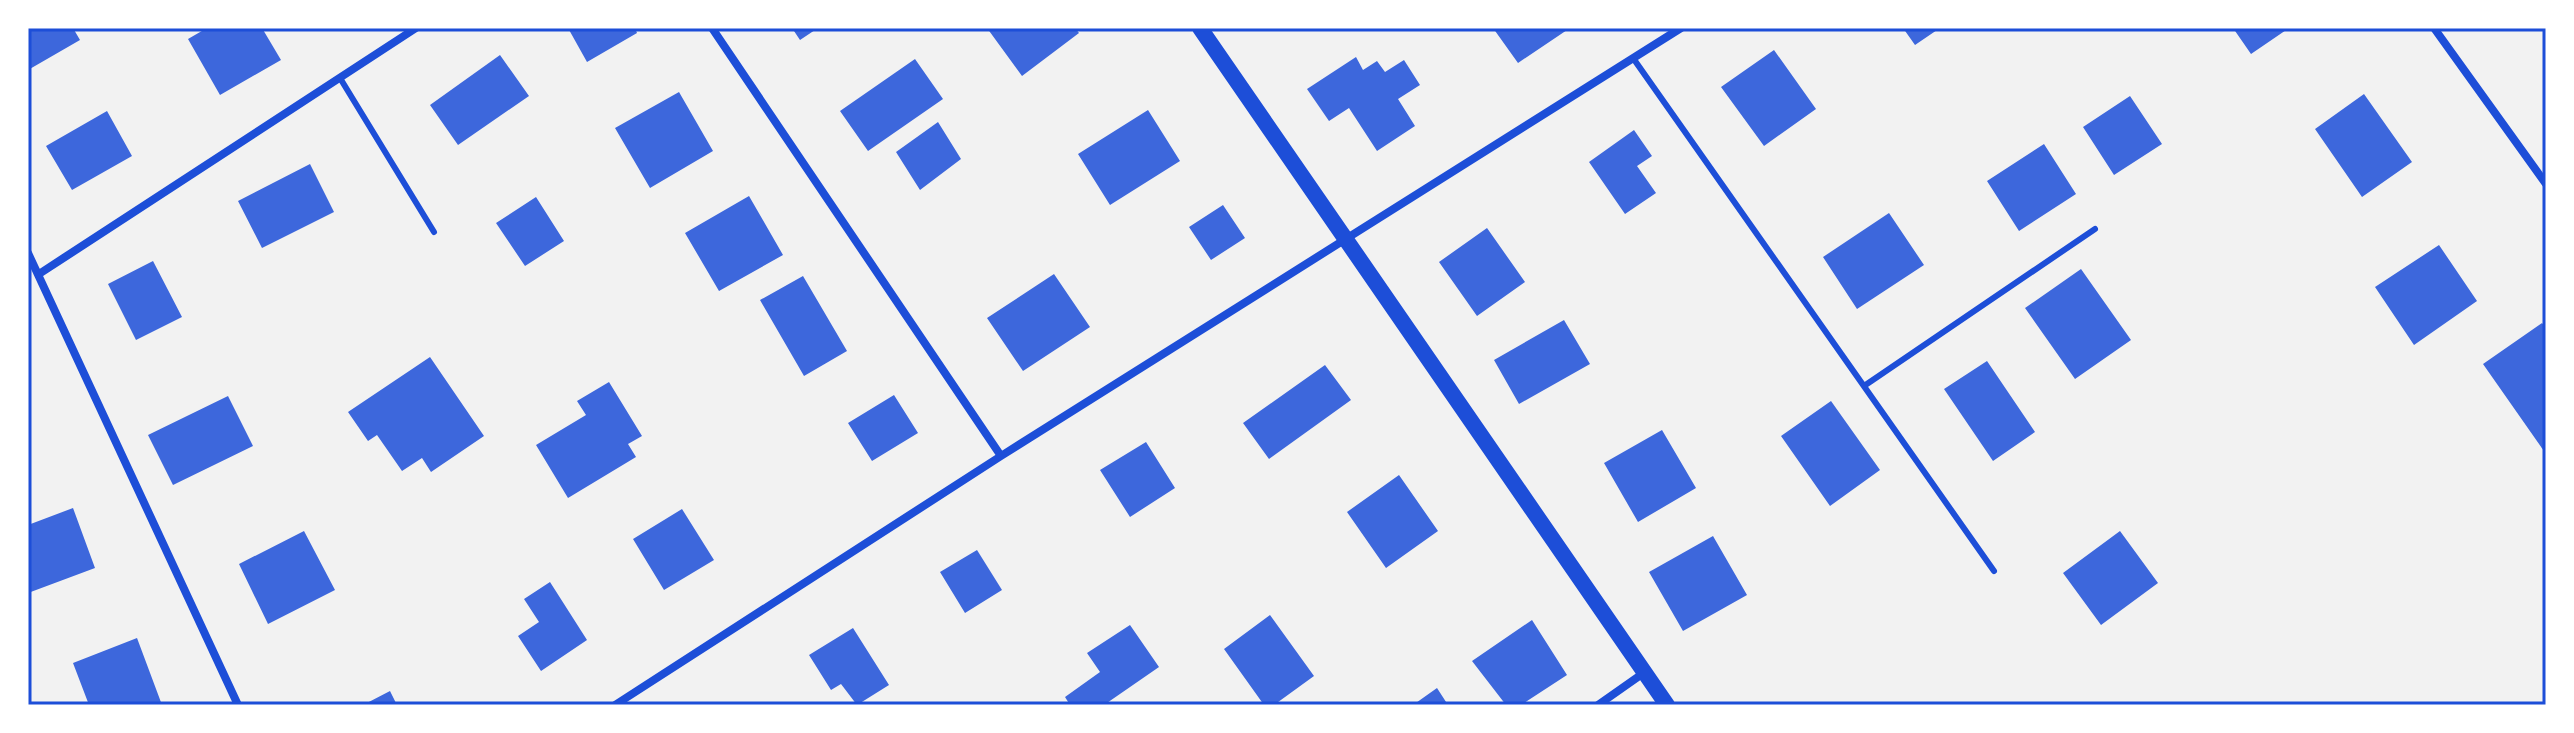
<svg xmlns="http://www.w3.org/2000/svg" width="2574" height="733" viewBox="0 0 2574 733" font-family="Manrope,sans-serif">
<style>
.building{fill:#3d67dc}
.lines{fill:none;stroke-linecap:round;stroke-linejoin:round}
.service{stroke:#1d4ed8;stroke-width:6}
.minor{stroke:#1d4ed8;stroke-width:8}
.secondary{stroke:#1d4ed8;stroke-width:16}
.neatline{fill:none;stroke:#1d4ed8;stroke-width:3}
</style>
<rect width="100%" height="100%" fill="#f2f2f2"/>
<path class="building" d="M 28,28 L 73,28 L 80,40 L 28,70 Z
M 207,28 L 262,28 L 281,60 L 220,95 L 188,39 Z
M 568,28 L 635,28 L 637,33 L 587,62 Z
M 792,28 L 818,28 L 800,40 Z
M 987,28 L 1075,28 L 1079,33 L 1022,76 Z
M 1493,28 L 1570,28 L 1518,63 Z
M 1903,28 L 1940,28 L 1915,45 Z
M 2233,28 L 2289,28 L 2251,54 Z
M 1774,50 L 1816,109 L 1764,146 L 1721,87 Z
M 500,55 L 529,96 L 458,145 L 430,105 Z
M 1356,57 L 1363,70 L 1377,61 L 1385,72 L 1404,60 L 1420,85 L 1398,99 L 1415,126 L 1377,151 L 1349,108 L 1329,121 L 1307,89 Z
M 915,59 L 943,99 L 868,151 L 840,111 Z
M 679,92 L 713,151 L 650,188 L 615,128 Z
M 2364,94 L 2412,162 L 2362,197 L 2315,129 Z
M 2130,96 L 2162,144 L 2114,175 L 2083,127 Z
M 1148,110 L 1180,161 L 1110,205 L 1078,154 Z
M 107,111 L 132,156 L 72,190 L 46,146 Z
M 938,122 L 961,159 L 920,190 L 896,152 Z
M 1634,130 L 1652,156 L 1637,166 L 1656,193 L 1625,214 L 1589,162 Z
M 2044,144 L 2076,194 L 2019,231 L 1987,181 Z
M 310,164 L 334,212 L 262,248 L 238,201 Z
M 749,196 L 783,255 L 719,291 L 685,233 Z
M 536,197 L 564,241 L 525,266 L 496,223 Z
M 1223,205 L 1245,238 L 1211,260 L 1189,227 Z
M 1889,213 L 1924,265 L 1857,309 L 1823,257 Z
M 1487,228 L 1525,282 L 1477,316 L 1439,262 Z
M 2439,245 L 2477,301 L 2414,345 L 2375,287 Z
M 153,261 L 182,317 L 136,340 L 108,284 Z
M 2081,269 L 2131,340 L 2075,379 L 2025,308 Z
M 1054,274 L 1090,327 L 1023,371 L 987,318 Z
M 803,276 L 847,351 L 804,376 L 760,300 Z
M 1564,320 L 1590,364 L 1519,404 L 1494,360 Z
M 2542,323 L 2546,328 L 2546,454 L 2483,364 Z
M 430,357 L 484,436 L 431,472 L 422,458 L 402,471 L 377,435 L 368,441 L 348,412 Z
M 1987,361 L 2035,432 L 1993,461 L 1944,389 Z
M 1325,365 L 1351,400 L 1269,459 L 1243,423 Z
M 609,382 L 642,436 L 628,444 L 636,457 L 568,498 L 536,445 L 586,415 L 577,401 Z
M 894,395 L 918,433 L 872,461 L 848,423 Z
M 228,396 L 253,446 L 173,485 L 148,435 Z
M 1831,401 L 1880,470 L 1830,506 L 1781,436 Z
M 1662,430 L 1696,488 L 1638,522 L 1604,463 Z
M 1146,442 L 1175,488 L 1130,517 L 1100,470 Z
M 1399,475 L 1438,531 L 1386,568 L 1347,512 Z
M 73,508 L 95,568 L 28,593 L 28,525 Z
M 682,509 L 714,560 L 664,590 L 633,539 Z
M 304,531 L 335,590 L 268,624 L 239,564 Z
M 2120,531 L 2158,583 L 2101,625 L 2063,573 Z
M 1713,536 L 1747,595 L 1683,631 L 1649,572 Z
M 977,550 L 1002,590 L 965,613 L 940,572 Z
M 550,582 L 587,640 L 541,671 L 518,636 L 539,622 L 524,599 Z
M 1270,615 L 1314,676 L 1274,705 L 1264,705 L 1224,649 Z
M 1532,620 L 1567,675 L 1521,705 L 1506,705 L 1472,661 Z
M 1130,625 L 1159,667 L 1104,705 L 1070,705 L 1065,697 L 1100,672 L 1087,653 Z
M 853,628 L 889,685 L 857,705 L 841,684 L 831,690 L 809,655 Z
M 137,638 L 162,705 L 89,705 L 73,663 Z
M 1437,688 L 1448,705 L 1413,705 Z
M 390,691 L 397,705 L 363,705 Z"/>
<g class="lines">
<path class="service" d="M 1633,58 L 1994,571
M 340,78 L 434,232
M 1864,386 L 2095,229"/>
<path class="minor" d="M 712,28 L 1001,456
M 2434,28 L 2546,184
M 28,253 L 238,705
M 39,274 L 416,28
M 615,705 L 1001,456 L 1681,28
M 1598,705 L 1645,672"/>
<path class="secondary" d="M 1200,28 L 1667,705"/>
</g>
<rect width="2574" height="733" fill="none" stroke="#ffffff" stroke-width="60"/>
<rect x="30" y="30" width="2514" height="673" class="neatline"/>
</svg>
